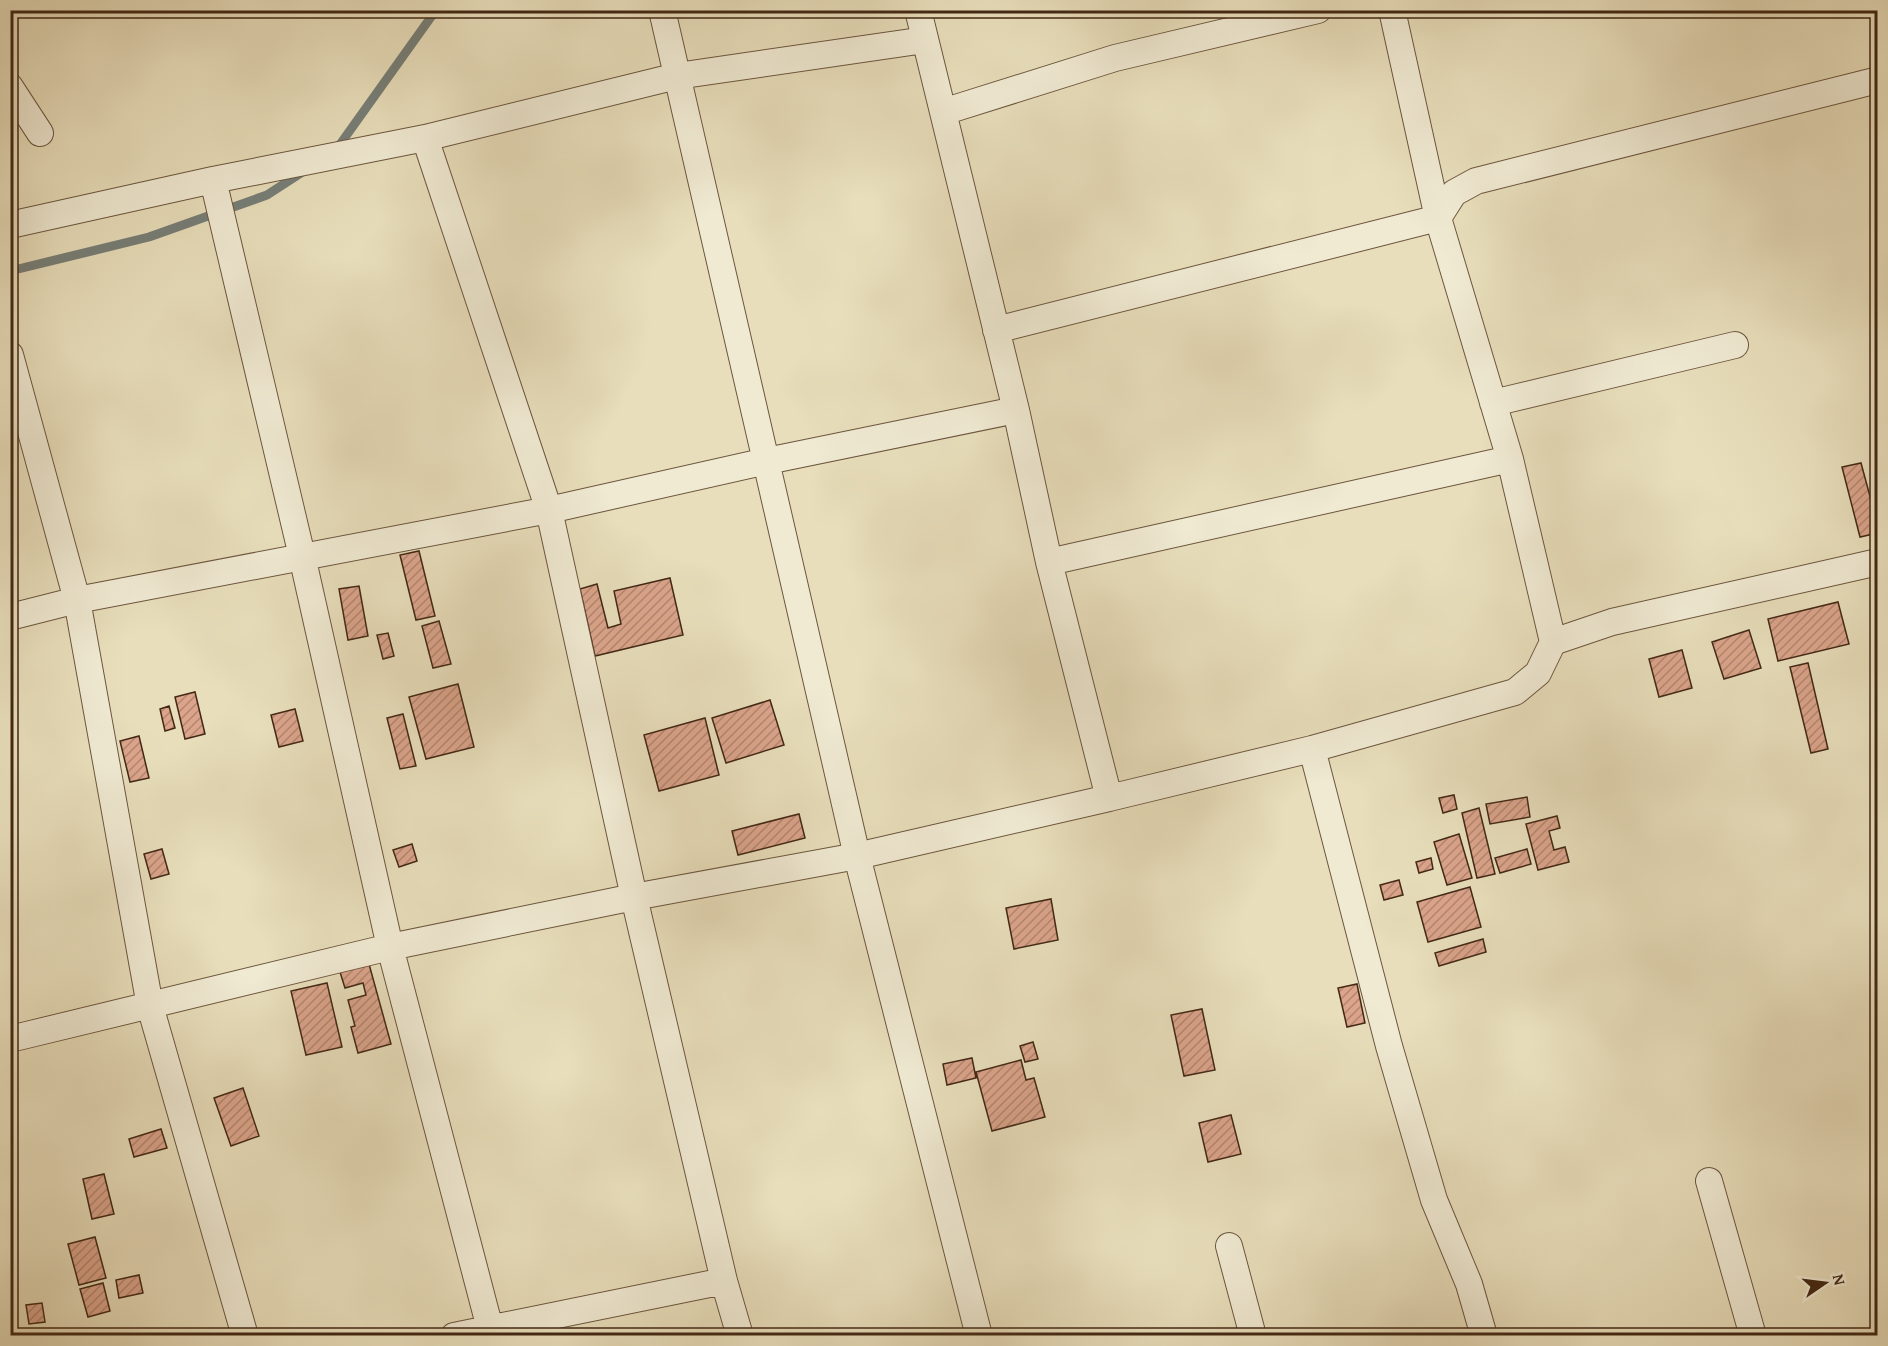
<svg xmlns="http://www.w3.org/2000/svg" width="1888" height="1346" viewBox="0 0 1888 1346" font-family="'Gentium Book Plus',serif">
<style>
.lines{fill:none;stroke-linecap:round;stroke-linejoin:round}
.stream{stroke:#777f78;stroke-width:9}
.building{fill:url(#building-hatch);stroke:#422815;stroke-width:1.5}
.minor-casing{stroke:#6c563e;stroke-width:28}
.minor{stroke:#f0ead3;stroke-width:26}
</style>
<defs>
<pattern id="building-hatch" width="6" height="6" patternUnits="userSpaceOnUse" patternTransform="scale(1.5)"><rect width="6" height="6" fill="#dba48b"/><path d="M-1 1l2-2M0 6l6-6M5 7l2-2" fill="none" stroke="#b38670"/></pattern>
</defs>
<rect width="100%" height="100%" fill="#e8debb"/>
<filter id="stains"><feTurbulence type="fractalNoise" baseFrequency=".00333" numOctaves="4"/><feColorMatrix values="0 0 0 0 .2 0 0 0 0 .09 0 0 0 0 .02 0 0 0 .5 -.17"/></filter>
<radialGradient id="worn" r=".72"><stop offset=".6" stop-color="#630" stop-opacity="0"/><stop offset="1" stop-color="#630" stop-opacity=".3"/></radialGradient>
<g class="lines">
<path class="stream" d="M 336,150 L 436,10
M 10,271 L 149,237 L 267,195 L 304,171"/>
</g>
<path class="building" d="M 1861,463 L 1878,526 L 1878,533 L 1860,537 L 1842,467 Z
M 419,551 L 435,616 L 416,620 L 400,555 Z
M 670,578 L 683,635 L 595,656 L 580,589 L 597,584 L 608,628 L 621,624 L 614,591 Z
M 359,586 L 368,636 L 348,640 L 339,589 Z
M 1838,602 L 1849,644 L 1778,661 L 1768,619 Z
M 439,621 L 451,664 L 433,668 L 422,626 Z
M 1749,630 L 1761,668 L 1724,679 L 1712,642 Z
M 388,633 L 394,656 L 383,659 L 377,635 Z
M 1682,650 L 1692,688 L 1659,697 L 1649,659 Z
M 1808,663 L 1828,749 L 1811,753 L 1790,667 Z
M 458,684 L 474,747 L 426,759 L 409,697 Z
M 195,692 L 205,734 L 185,739 L 175,697 Z
M 770,700 L 784,745 L 726,763 L 712,718 Z
M 169,706 L 175,728 L 165,731 L 160,709 Z
M 295,709 L 303,741 L 279,747 L 271,715 Z
M 403,714 L 416,766 L 400,769 L 387,718 Z
M 705,718 L 719,775 L 659,791 L 644,735 Z
M 139,736 L 149,778 L 130,782 L 120,741 Z
M 1454,795 L 1457,809 L 1443,813 L 1439,798 Z
M 1527,797 L 1530,817 L 1490,824 L 1486,804 Z
M 1479,808 L 1495,874 L 1477,878 L 1462,813 Z
M 799,814 L 805,838 L 738,855 L 732,831 Z
M 1557,816 L 1560,828 L 1549,831 L 1554,850 L 1565,847 L 1569,862 L 1538,870 L 1526,824 Z
M 1459,834 L 1472,878 L 1447,885 L 1434,842 Z
M 412,844 L 417,861 L 399,867 L 393,850 Z
M 162,849 L 169,874 L 151,879 L 144,854 Z
M 1527,849 L 1531,864 L 1500,873 L 1495,858 Z
M 1431,858 L 1433,869 L 1419,873 L 1416,862 Z
M 1399,880 L 1403,895 L 1384,900 L 1380,885 Z
M 1470,887 L 1481,927 L 1428,942 L 1417,902 Z
M 1051,899 L 1058,940 L 1014,949 L 1006,908 Z
M 1483,939 L 1486,952 L 1439,966 L 1435,953 Z
M 369,964 L 391,1044 L 358,1053 L 351,1027 L 355,1026 L 348,1000 L 366,995 L 363,983 L 345,988 L 340,972 Z
M 327,983 L 342,1047 L 306,1055 L 291,991 Z
M 1357,984 L 1365,1023 L 1347,1027 L 1338,988 Z
M 1202,1009 L 1215,1070 L 1184,1076 L 1171,1015 Z
M 1033,1042 L 1038,1059 L 1025,1062 L 1020,1046 Z
M 972,1058 L 976,1078 L 947,1085 L 943,1064 Z
M 1021,1060 L 1026,1080 L 1034,1078 L 1045,1117 L 992,1131 L 976,1072 Z
M 243,1088 L 259,1136 L 231,1146 L 214,1098 Z
M 1231,1115 L 1241,1154 L 1208,1162 L 1199,1123 Z
M 161,1129 L 167,1148 L 134,1157 L 129,1139 Z
M 104,1174 L 114,1214 L 92,1219 L 83,1179 Z
M 95,1237 L 106,1278 L 79,1285 L 68,1244 Z
M 139,1275 L 143,1293 L 119,1298 L 116,1280 Z
M 103,1283 L 110,1311 L 88,1317 L 80,1289 Z
M 42,1303 L 45,1322 L 29,1324 L 26,1305 Z"/>
<g class="lines">
<g class="minor-casing">
<path id="minor" d="M 662,10 L 857,856 L 979,1336
M 1392,10 L 1438,218 L 1510,459
M 10,87 L 40,133
M 943,112 L 1115,58 L 1318,10
M 425,138 L 549,510 L 634,897 L 724,1281 L 740,1336
M 213,180 L 302,556 L 390,947 L 492,1336
M 10,225 L 213,180 L 425,138 L 677,76 L 925,40
M 996,330 L 1438,218 L 1454,193 L 1476,181 L 1878,80
M 10,355 L 77,600 L 150,1006 L 245,1336
M 1493,403 L 1735,345
M 1049,562 L 1510,459 L 1553,642
M 10,617 L 77,600 L 549,510 L 767,461 L 1016,410
M 1312,749 L 1389,1046 L 1434,1200 L 1469,1284 L 1484,1336
M 1109,798 L 1312,749 L 1515,692 L 1538,673 L 1553,642 L 1612,622 L 1878,562
M 10,1039 L 390,947 L 634,897 L 857,856 L 1109,798 L 1049,562 L 1016,410 L 918,10
M 1709,1181 L 1753,1336
M 1229,1246 L 1253,1336
M 454,1336 L 724,1281"/>
</g>
<use href="#minor" class="minor"/>
</g>
<rect width="1888" height="1346" fill="none" stroke="#e8debb" stroke-width="36"/>
<rect x="12" y="12" width="1864" height="1322" fill="none" stroke="#422815" stroke-width="3"/>
<rect x="18" y="18" width="1852" height="1310" fill="none" stroke="#422815" stroke-width="1.5"/>
<g transform="translate(1825 1283) rotate(76)" stroke="#f0ead3" stroke-width="4.5" paint-order="stroke">
<path d="M0-4.5L10 22L0 15L-10 22Z" fill="#422815"/>
<text y="-9" font-size="16" font-weight="bold" text-anchor="middle" fill="#422815">N</text>
</g>
<rect width="100%" height="100%" filter="url(#stains)"/>
<rect width="100%" height="100%" fill="url(#worn)"/>
</svg>
